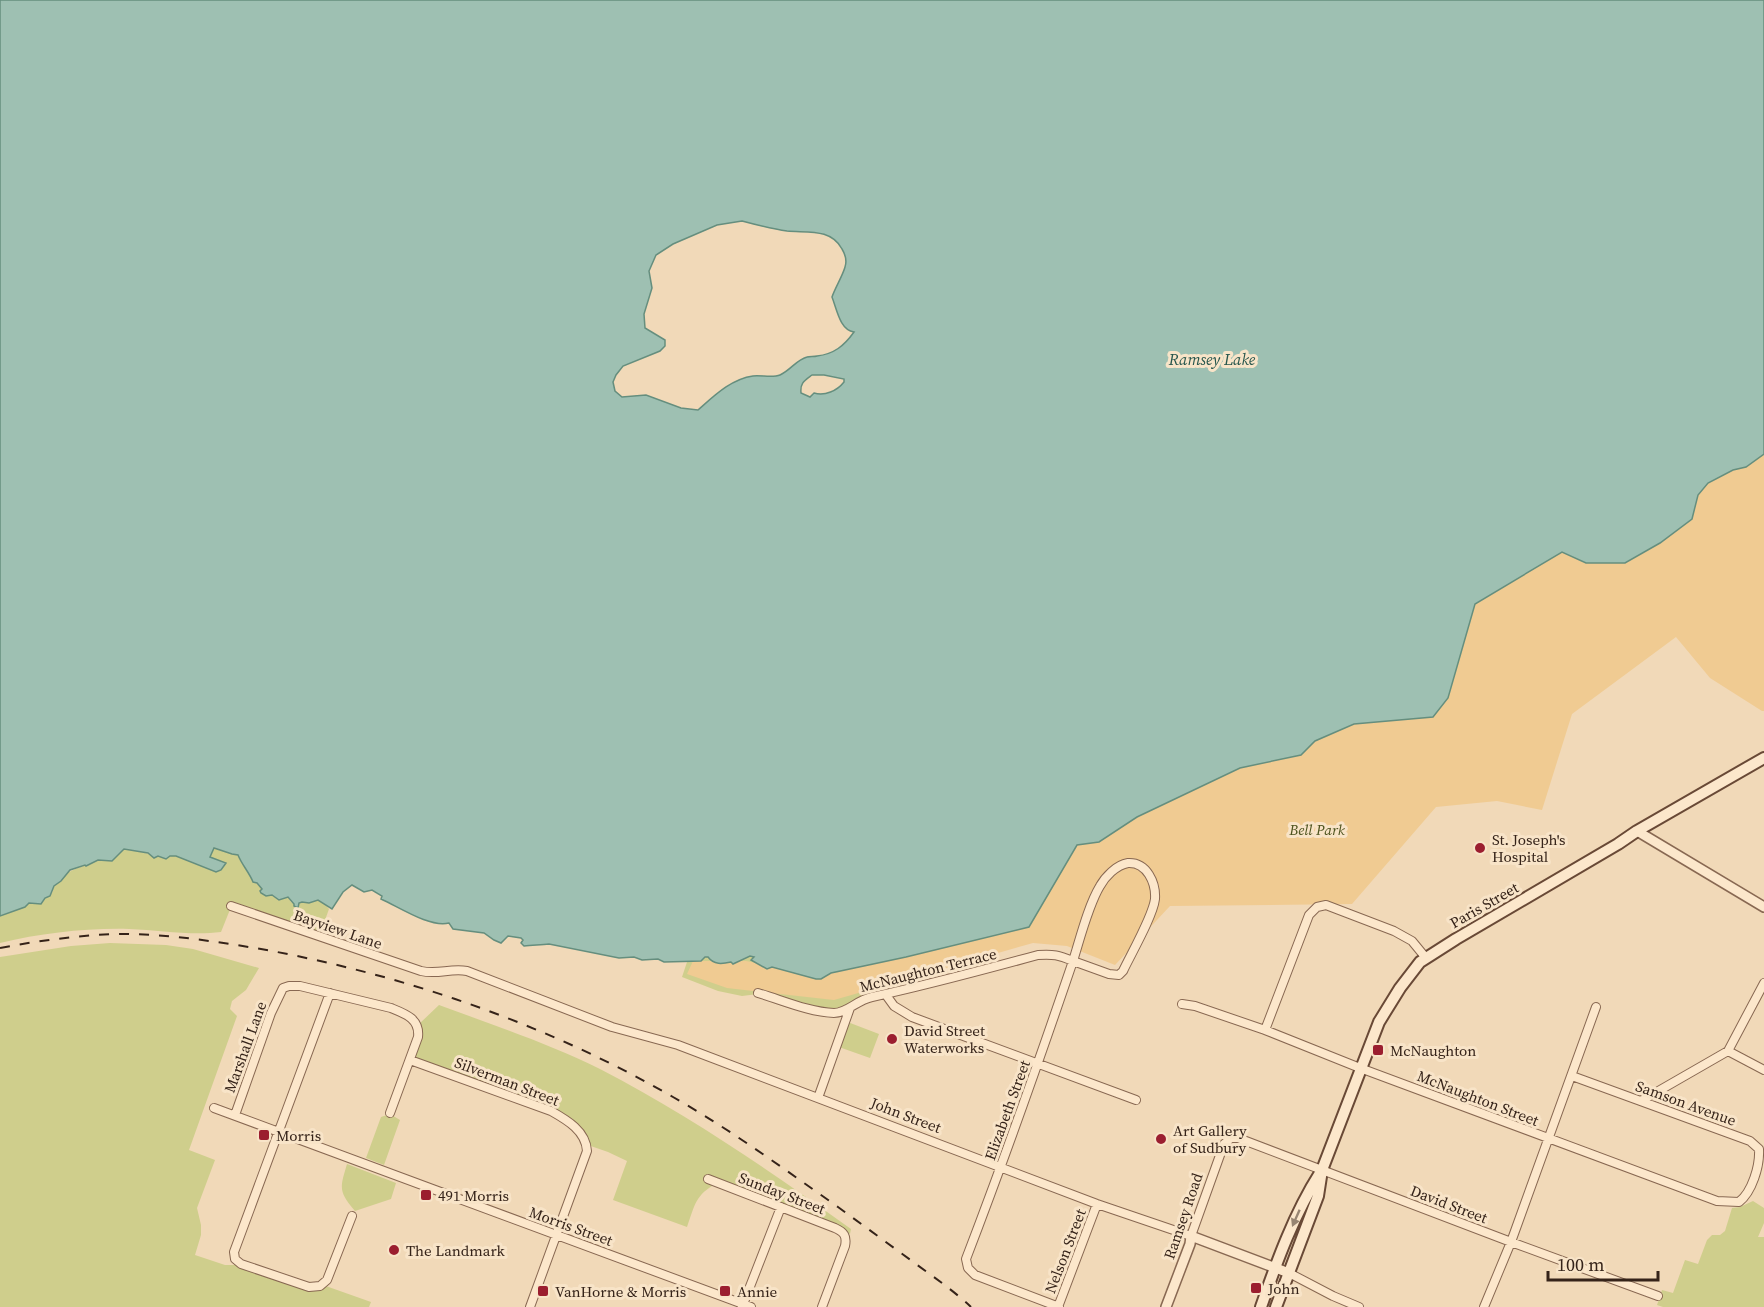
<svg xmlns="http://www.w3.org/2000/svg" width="1764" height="1307" viewBox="0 0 1764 1307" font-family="'Source Serif 4',serif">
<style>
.green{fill:#cfce8c}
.sand{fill:#f0cb92}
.water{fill:#9ec0b2;stroke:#658e7e;stroke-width:1.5;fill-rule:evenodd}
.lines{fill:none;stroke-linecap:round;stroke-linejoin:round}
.minor-casing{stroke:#886852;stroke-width:10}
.tertiary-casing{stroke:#886852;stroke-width:12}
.secondary-casing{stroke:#694936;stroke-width:14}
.minor{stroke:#fce7cb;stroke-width:8}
.tertiary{stroke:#fce7cb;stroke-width:9}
.secondary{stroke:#fce7cb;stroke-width:10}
.rail{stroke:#352319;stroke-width:2;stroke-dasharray:10 10;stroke-linecap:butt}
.oneway{fill:#988572}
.poi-dot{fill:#9b1e2f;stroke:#f8e4c8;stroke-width:2}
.labels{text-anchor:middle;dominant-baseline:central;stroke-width:6;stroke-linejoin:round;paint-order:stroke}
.park-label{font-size:15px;font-style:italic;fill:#4d531e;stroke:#f8e4c8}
.poi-label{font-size:15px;fill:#352319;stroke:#f8e4c8;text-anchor:start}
.street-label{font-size:15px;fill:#352319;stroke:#f8e4c8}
.water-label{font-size:16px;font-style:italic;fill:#27564d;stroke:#f8e4c8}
</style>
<rect width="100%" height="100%" fill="#f1d9b8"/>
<path class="green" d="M 124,848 L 158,856 L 176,856 L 216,872 L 210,857 L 214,848 L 232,854 L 238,855 L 251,878 L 268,895 L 272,895 L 279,900 L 288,897 L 291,902 L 298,907 L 299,903 L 302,902 L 309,903 L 318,900 L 322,901 L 329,909 L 319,937 L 231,907 L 221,932 C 191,936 160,930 129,929 C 86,928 42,933 0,943 L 0,916 L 2,914 L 25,907 L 29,903 L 41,904 L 45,898 L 52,893 C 56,876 74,868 88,865 C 91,864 94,861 97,860 C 101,859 108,861 112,861 Z
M 110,943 L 166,945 L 193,949 L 259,968 L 246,990 L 232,1001 L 230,1009 L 237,1016 L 189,1150 L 215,1160 L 197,1208 L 201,1225 L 201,1235 L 195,1255 L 225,1265 L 241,1265 L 309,1288 L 323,1285 L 371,1302 L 369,1307 L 0,1307 L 0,957 L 71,946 Z
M 750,956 L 754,957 L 751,960 L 762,965 L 874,963 L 883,994 L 841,1013 L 758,994 L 742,996 L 718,991 L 682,977 L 687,962 L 701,961 L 705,957 L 708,957 L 738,961 Z
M 439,1005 C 493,1025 548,1043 600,1069 C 689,1115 770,1171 851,1229 L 850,1234 L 717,1183 C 695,1195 695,1205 687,1227 L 613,1200 L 627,1161 L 608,1152 L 585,1144 L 562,1118 L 410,1061 L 418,1025 Z
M 845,1021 L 879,1034 L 870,1058 L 836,1046 Z
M 390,1114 L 400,1120 L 384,1165 L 366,1158 L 381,1117 Z
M 347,1164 L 396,1183 L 391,1199 L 355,1211 C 338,1191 340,1188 347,1164 Z
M 1753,1201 L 1764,1208 L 1764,1223 L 1758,1237 L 1764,1237 L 1764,1307 L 1663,1307 L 1657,1305 L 1662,1290 L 1673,1293 L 1685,1260 L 1698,1264 L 1707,1240 L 1712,1235 L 1720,1235 L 1725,1231 L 1732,1208 L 1740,1207 Z"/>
<path class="sand" d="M 1764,454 L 1764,711 L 1762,711 L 1710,678 L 1676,637 L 1572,714 L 1542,810 L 1497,801 L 1436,807 L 1352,904 L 1170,906 L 1115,965 L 1067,946 L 1033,943 L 834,1000 L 727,988 L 687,974 L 693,961 L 746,961 L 814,974 L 1029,927 L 1077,845 L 1099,842 L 1137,817 L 1240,768 L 1301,755 L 1315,741 L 1354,724 L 1433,717 L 1448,698 L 1475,604 L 1562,552 L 1586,563 L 1626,563 L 1660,543 L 1691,519 L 1698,495 L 1708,483 L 1733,470 L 1746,467 Z"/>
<path class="water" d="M 0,0 L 1764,0 L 1764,454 L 1746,467 L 1733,470 L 1708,483 L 1698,495 L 1692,519 L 1660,543 L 1625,563 L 1586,563 L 1562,552 L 1475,604 L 1448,698 L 1433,717 L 1354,724 L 1315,741 L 1301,755 L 1240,768 L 1137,817 L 1099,842 L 1077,845 L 1029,927 L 906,957 L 831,973 L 821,979 L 816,979 L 772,967 L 767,969 L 751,960 L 754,957 L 750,956 L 733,964 L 731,962 C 722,964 714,965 708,957 L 705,957 L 701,961 L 664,962 L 658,959 L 642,960 L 634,957 L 619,958 L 549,944 C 541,945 533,945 524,946 L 521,943 L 523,940 L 521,938 L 508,936 L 501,943 L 494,940 L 484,933 L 453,929 L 449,923 C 430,928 399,907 381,899 L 382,896 L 372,890 L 364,892 L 352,885 L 343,892 L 332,909 L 318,900 L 309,903 L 302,902 L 299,903 L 298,908 L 294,906 L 294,904 L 288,897 L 279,900 L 272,895 L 266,896 L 261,893 L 260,891 L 262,889 L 257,883 L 253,882 C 249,872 242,865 238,855 L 232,854 L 214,848 L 210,857 L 226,863 L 221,870 L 216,872 L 176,856 L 170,856 L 166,859 L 158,856 L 154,858 L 148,853 L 124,849 L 112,861 L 98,860 L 86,866 L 85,865 L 70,870 L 61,881 L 54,886 L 50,896 L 45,898 L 41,904 L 29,903 L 25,907 L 0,916 ZM 742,221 C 757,225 772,229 787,231 C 807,233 831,228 842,249 C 845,254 847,261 845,267 C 843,275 835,288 832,297 C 837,310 840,330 854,332 C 844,346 834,354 817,356 C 814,357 810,356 807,357 C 796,360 791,370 780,375 C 773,378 761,375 753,376 C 731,379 714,396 698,410 L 681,408 L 646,395 L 622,397 L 615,391 L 613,382 L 616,375 L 623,366 L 660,351 L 665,346 L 665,340 L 645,328 L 644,314 L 652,288 L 649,271 L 656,255 L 673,244 L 717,225 ZM 812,375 L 824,375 L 844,379 L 844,382 C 837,391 825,396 814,393 L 810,397 L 801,393 C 800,383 804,381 812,375 Z"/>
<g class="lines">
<g class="minor-casing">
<path id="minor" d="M 231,906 L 421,971 C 438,975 450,968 467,971 L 612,1027 L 678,1045 L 1097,1204 L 1191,1236 L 1224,1144 L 1231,1138 L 1238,1138 L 1511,1242 L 1658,1296
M 330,993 L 234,1252 L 235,1259 L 241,1264 L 309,1287 L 320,1286 L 327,1280 L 352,1216
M 758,993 C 782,1000 809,1012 834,1013 C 847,1013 857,1000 872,997 C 928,985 983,970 1038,955 C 1054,954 1058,955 1073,961 L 1109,974 L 1119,975 L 1123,971 C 1131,954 1153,916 1155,899 C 1156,883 1147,862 1128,863 C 1116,865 1105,877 1100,886 C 1088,906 1080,939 1073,961 C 1039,1061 1004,1160 966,1259 L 968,1268 L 975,1275 L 1059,1307
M 886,995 L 894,1006 L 912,1017 L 1136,1100
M 1182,1004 L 1195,1006 L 1265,1030 L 1360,1068 L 1717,1201 L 1739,1202 C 1752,1192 1760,1166 1759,1149 L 1750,1141 L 1572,1076
M 1265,1030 L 1309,915 L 1317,907 L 1326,905 L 1394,931 L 1412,941 L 1426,958
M 1728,1051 L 1764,1070
M 410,1060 L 551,1111 C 567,1120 586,1131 587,1151 L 530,1307
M 818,1098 L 850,1008
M 1641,1101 L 1728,1051 L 1764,983
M 214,1108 L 751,1307
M 235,1115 L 271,1013 L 283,988 L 289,986 L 300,986 L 391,1008 C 406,1014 420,1019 418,1037 L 390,1113
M 708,1179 L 835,1228 C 844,1232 847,1236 845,1246 L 822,1307
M 1289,1273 L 1333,1296 L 1359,1307
M 742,1307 L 781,1207
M 1058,1307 L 1097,1204
M 1484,1307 L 1511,1242 L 1596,1007"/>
</g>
<g class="tertiary-casing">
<path id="tertiary" d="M 1637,831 L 1764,907
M 1166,1307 L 1190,1244 L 1191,1236 L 1289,1273"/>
</g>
<g class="secondary-casing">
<path id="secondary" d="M 1261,1307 C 1277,1261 1294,1214 1320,1173
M 1276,1307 L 1318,1196 L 1322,1170 L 1379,1022 L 1400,988 L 1420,962 L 1456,939 L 1618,844 L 1637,831 L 1764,758"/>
</g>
<use href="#minor" class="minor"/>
<use href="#tertiary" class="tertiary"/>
<use href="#secondary" class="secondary"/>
<path class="rail" d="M 0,948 C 37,941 74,936 112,934 C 162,933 212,941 261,949 C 405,975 546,1024 673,1097 C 731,1130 784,1169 838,1207 C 864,1226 890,1245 916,1264 C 935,1278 954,1291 971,1307"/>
</g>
<defs><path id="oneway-solid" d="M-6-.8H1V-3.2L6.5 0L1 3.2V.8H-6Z" transform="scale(1.5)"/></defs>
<use class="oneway" href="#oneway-solid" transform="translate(1296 1218) rotate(114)"/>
<g class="poi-dot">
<circle cx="1480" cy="848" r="6"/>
<circle cx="892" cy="1039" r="6"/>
<rect x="1372" y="1044" width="12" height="12" rx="3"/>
<rect x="258" y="1129" width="12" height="12" rx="3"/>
<circle cx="1161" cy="1139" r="6"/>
<rect x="420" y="1189" width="12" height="12" rx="3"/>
<circle cx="394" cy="1250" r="6"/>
<rect x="1250" y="1282" width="12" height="12" rx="3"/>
<rect x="537" y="1285" width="12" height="12" rx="3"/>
<rect x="719" y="1285" width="12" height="12" rx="3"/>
</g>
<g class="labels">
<g class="park-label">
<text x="1317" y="829">Bell Park</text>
</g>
<g class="poi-label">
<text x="1492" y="839">St. Joseph's<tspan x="1492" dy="17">Hospital</tspan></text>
<text x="904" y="1030">David Street<tspan x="904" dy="17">Waterworks</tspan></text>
<text x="1390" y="1050">McNaughton</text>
<text x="1173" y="1130">Art Gallery<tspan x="1173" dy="17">of Sudbury</tspan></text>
<text x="276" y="1135">Morris</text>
<text x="438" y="1195">491 Morris</text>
<text x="406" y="1250">The Landmark</text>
<text x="1268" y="1288">John</text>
<text x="555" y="1291">VanHorne &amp; Morris</text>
<text x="737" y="1291">Annie</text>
</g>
<g class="street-label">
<text transform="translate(1484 905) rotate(-30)">Paris Street</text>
<text transform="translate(338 929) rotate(19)">Bayview Lane</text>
<text transform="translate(928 970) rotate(-14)">McNaughton Terrace</text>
<text transform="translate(245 1047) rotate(-70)">Marshall Lane</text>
<text transform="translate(507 1081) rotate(21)">Silverman Street</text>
<text transform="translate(1478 1098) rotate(21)">McNaughton Street</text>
<text transform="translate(1686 1103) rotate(20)">Samson Avenue</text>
<text transform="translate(1007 1110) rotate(-70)">Elizabeth Street</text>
<text transform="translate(906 1115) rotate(21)">John Street</text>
<text transform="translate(782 1193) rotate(21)">Sunday Street</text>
<text transform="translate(1449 1204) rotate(21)">David Street</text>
<text transform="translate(1183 1216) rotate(-71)">Ramsey Road</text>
<text transform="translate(571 1226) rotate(20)">Morris Street</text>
<text transform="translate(1065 1251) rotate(-69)">Nelson Street</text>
</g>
<g class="water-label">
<text x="1212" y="359">Ramsey Lake</text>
</g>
</g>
<path d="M1548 1271v9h110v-9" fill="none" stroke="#352319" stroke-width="3"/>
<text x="1557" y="1271" font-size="18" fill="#352319" stroke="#f8e4c8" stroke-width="4.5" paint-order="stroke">100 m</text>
</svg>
